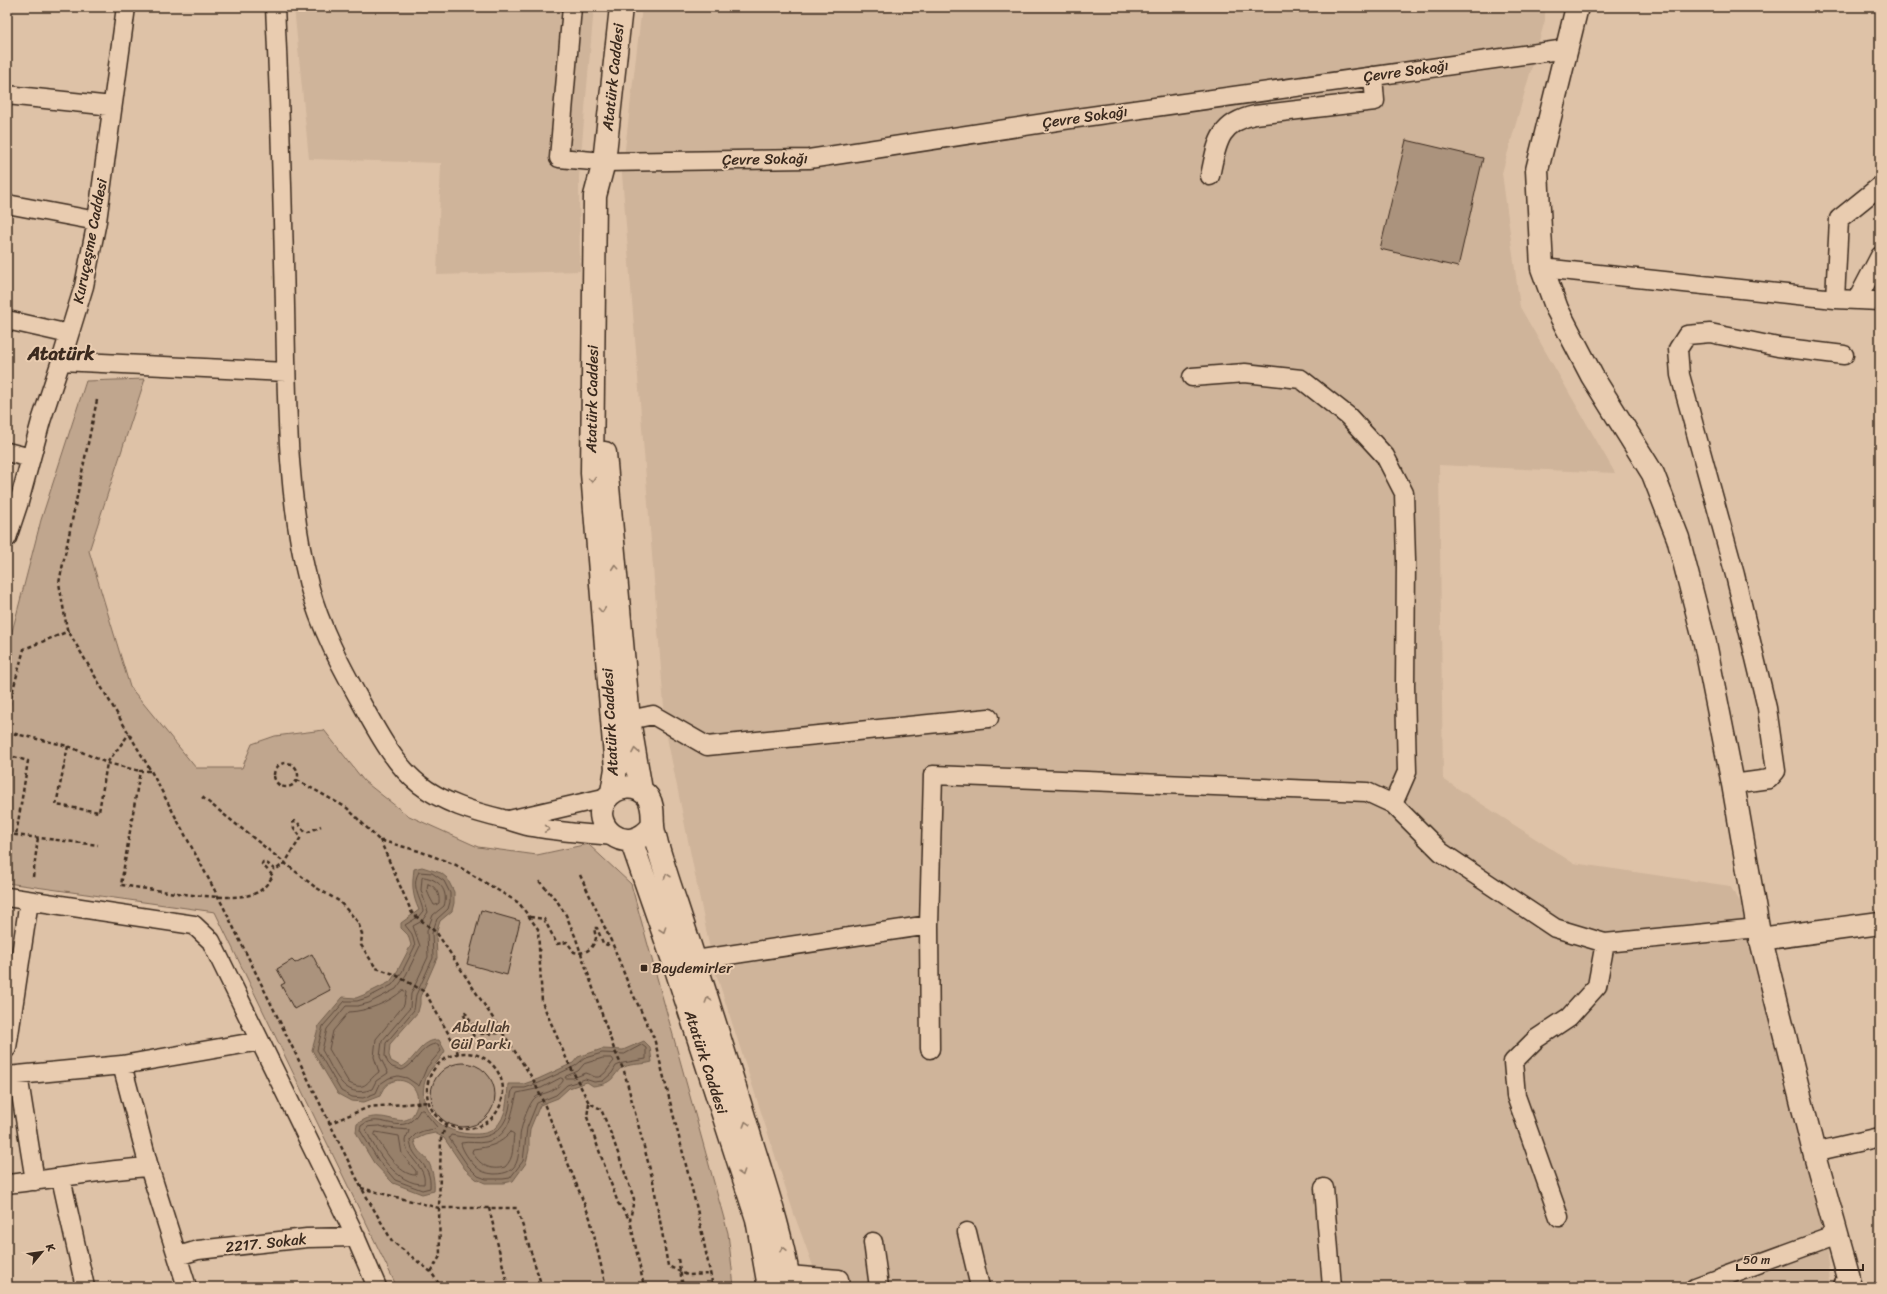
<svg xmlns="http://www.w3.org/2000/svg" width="1887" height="1294" viewBox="0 0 1887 1294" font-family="Sriracha,sans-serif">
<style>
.built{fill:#cfb49a}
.green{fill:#c0a68e;stroke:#7e6856}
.water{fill:#97806b;stroke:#725e4c}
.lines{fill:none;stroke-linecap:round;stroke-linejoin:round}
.shore{stroke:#604c3d;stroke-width:1}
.building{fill:#ab937d;stroke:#3b2a1e}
.minor-casing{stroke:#3b2a1e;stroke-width:21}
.major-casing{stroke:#3b2a1e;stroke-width:25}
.path{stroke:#3b2a1e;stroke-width:2.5;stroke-dasharray:4 3;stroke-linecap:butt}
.minor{stroke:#e9ccb0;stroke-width:18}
.major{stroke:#e9ccb0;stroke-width:22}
.oneway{stroke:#927b67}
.poi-dot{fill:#3b2a1e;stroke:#e9ccb0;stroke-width:1.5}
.labels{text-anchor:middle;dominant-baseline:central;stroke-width:4;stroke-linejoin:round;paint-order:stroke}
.street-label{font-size:15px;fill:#3b2a1e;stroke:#e9ccb0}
.poi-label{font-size:15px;fill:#3b2a1e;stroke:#e9ccb0;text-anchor:start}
.park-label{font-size:15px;fill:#4f3d2f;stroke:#e9ccb0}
.district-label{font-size:19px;font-weight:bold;fill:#3b2a1e;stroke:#e9ccb0}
</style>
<rect width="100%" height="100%" fill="#dec2a7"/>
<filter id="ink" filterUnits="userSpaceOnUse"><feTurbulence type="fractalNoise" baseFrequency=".025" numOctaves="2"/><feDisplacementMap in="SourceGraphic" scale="8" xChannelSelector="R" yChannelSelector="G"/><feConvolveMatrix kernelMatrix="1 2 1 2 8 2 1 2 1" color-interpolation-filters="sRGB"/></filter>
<g filter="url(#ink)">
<path class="built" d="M 294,7 L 594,7 L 579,177 L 580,271 L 437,275 L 441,163 L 309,159 Z
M 642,7 L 1545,7 L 1545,20 L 1502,173 L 1520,307 L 1615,473 L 1439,465 L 1443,779 L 1573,863 L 1730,886 L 1753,922 L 1823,1216 L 1832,1287 L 813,1287 L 813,1266 L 794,1214 L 713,964 L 666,732 L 622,174 Z"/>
<path class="green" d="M 145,379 L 89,551 L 130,687 L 196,768 L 242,768 L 252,744 L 275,736 L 324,730 L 364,781 L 407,815 L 478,847 L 537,855 L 588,844 L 631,884 L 728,1233 L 734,1287 L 397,1287 L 215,912 L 7,883 L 7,651 L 41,520 L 86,381 Z"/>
<path class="water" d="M 422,867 L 441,873 L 447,878 L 454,892 L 454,903 L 452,911 L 440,921 L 436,934 L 437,958 L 420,997 L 420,1004 L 418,1012 L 390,1044 L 389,1055 L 391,1061 L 402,1067 C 416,1059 421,1039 439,1040 L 445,1051 C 440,1061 430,1067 426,1078 C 414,1111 444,1135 475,1134 C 482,1134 490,1133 495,1128 C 507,1117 507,1099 508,1084 L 524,1084 L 538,1079 L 573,1063 L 578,1057 L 602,1049 L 623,1050 L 644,1041 L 650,1047 L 652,1062 C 642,1065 633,1063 624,1067 C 618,1069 619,1071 615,1075 C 610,1083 602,1085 593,1086 L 587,1082 L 569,1088 L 558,1098 L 540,1105 L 530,1129 L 529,1139 L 529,1150 L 526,1163 L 513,1181 L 504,1183 L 485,1183 L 476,1179 L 465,1169 L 444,1138 L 435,1133 L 425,1135 L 414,1140 C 417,1155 424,1153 429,1163 C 433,1171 435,1183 434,1191 L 422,1194 L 393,1183 L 374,1163 L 360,1140 L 356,1132 L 357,1124 C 364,1119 371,1116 380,1117 C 391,1117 406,1127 414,1113 C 430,1083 389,1066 380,1096 L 364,1102 L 351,1101 L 338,1094 L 312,1050 L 319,1025 L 343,997 L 356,998 L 366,994 L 390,982 L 398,970 L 411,945 L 408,935 L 401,928 L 401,923 L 419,910 C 412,895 412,885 414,869 Z"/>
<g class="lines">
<path class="shore" d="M 419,872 L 432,873 L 444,881 L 450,893 L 450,902 L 448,909 L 437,919 L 432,933 L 433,958 L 416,995 L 414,1010 L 386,1043 L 385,1056 L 388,1063 L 392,1067 L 402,1070 C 416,1065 422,1043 438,1044 L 441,1051 L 427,1067 L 419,1086 L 407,1078 L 398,1076 L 389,1078 L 380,1084 L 376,1093 L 363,1098 L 352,1097 L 341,1091 L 317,1050 L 323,1026 L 345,1001 L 357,1001 L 367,998 L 392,985 L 402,972 L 415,946 L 412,934 L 405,925 L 418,917 L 423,911 C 421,898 410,886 419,872 Z
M 424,877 C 439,879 449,891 444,906 L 433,915 L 427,931 L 428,957 L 411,994 L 410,1008 L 382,1041 L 380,1057 L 388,1073 L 376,1081 L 372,1089 C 343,1101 334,1070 322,1050 L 327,1029 L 346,1006 L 358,1006 L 369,1003 L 396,989 L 406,975 L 420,946 L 413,926 L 422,921 L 428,912 L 421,890 L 422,878 Z
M 428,884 C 436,886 440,894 439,903 L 436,905 L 434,905 C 431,899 425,891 428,884 Z
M 403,990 L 406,992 L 404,1005 L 376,1039 L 374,1057 L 379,1072 C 366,1081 367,1092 349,1083 L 329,1049 L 333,1031 L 349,1012 C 367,1011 389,1003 403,990 Z
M 642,1045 L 646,1048 L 646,1059 L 623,1063 L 616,1066 L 612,1073 L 603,1081 L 594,1082 L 585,1079 L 567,1085 L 556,1095 L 537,1103 L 527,1128 L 523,1161 L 510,1178 L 503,1179 L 486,1179 L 478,1176 L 468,1166 L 449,1138 L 451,1135 C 477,1140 501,1141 509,1110 C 511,1103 510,1094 513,1088 L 525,1088 L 539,1083 L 575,1066 L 585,1058 L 602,1053 L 624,1054 Z
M 603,1058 L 612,1058 L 614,1061 C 609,1066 604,1079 595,1077 C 592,1076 590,1074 586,1073 L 573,1078 L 565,1078 L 566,1076 L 578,1071 L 584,1064 Z
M 561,1078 L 563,1079 L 563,1081 C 561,1084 558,1087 554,1089 C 548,1094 538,1093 533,1100 C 527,1108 520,1129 520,1138 C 518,1158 520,1174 494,1174 C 485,1173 482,1172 475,1166 C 470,1161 462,1150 461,1143 C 469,1141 478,1144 486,1142 C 511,1136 511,1114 517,1093 L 541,1088 Z
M 420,1110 L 423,1110 L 437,1127 L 435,1129 L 423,1131 L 416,1134 L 410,1140 C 411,1160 432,1162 430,1188 L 422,1190 L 395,1180 L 378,1160 L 360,1130 L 361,1126 C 381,1109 403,1142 420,1110 Z
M 380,1126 L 387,1128 L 409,1130 C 409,1134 405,1137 405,1141 C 406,1159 427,1166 424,1184 C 397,1185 376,1152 366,1130 L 368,1127 Z
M 376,1132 L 399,1136 L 402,1154 L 416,1171 L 416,1175 C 399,1176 383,1148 375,1135 Z
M 511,1132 L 514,1134 C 512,1147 515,1157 505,1167 C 489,1171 480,1165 472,1152 L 473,1149 C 489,1147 500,1145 511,1132 Z"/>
</g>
<path class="building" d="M 1406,140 L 1483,158 L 1458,267 L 1380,249 Z
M 481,910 L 520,921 L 507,975 L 467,964 Z
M 312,954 L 330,990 L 294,1009 L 281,985 L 285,983 L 277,969 L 292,960 L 295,963 Z
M431 1095a32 32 0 1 1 64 0a32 32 0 1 1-64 0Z"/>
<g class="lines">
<g class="minor-casing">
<path id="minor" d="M 275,7 C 280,107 283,207 285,307 C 287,399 286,495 309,585 C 320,628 342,668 363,706 C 378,733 395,765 419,784 C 443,803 474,812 503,819 C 513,821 523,826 533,827 C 559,832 587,834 614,836
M 572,7 L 559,158 L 604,162 L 809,159 L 1077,118 L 1566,49
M 7,95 L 112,106
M 1210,176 C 1217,144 1218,123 1255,115 L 1375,101 L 1373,76
M 7,204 L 97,221
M 1542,268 L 1835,299 L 1880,301
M 1835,299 L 1839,219 L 1880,186
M 1857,300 L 1880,256
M 7,320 L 69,334
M 61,361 L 286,372
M 1192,377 L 1245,373 L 1301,379 L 1348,416 L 1385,456 L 1404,493 L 1406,560 L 1405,686 L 1407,772 L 1393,804
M 7,452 L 31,458
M 7,538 L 19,502 L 41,421 L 61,361 L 84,286 L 97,221 L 126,7
M 629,720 L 653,715 L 707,746 L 989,718
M 1733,784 L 1769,779 L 1776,771 L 1767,708 L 1735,575 L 1680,375 L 1678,349 L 1687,335 L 1710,333 L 1778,347 L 1844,355
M 509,820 L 608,797
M 7,897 L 194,925 L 211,941 L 352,1229 L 377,1287
M 929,925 L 930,1049
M 682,962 L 929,925 L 933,775 L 1367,792 L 1393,804 L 1441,852 L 1555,928 L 1605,943 L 1758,928
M 7,1048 L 29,901
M 122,1065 L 149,1167
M 18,1075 L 35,1181
M 7,1076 L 122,1065 L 260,1041
M 1814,1152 L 1880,1137
M 61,1178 L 85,1287
M 7,1184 C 55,1179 101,1170 149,1167 L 187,1287
M 1324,1188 L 1332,1287
M 1559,1217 L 1516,1096 L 1513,1062 L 1536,1039 L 1569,1017 L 1597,986 L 1605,943
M 967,1232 L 980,1287
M 873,1242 L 879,1287
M 178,1256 L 198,1250 L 307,1238 L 356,1237
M 788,1275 L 839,1279 L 840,1287
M 1695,1287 L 1837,1235"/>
</g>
<g class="major-casing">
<path id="major" d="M 1577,7 L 1537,170 L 1542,268 L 1557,309 L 1592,376 L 1653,474 L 1678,538 L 1705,643 L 1733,784 L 1758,928 L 1814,1152 L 1849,1278 L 1846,1287
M 605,453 L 629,720 L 641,790
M 612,792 L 616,769 L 592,473 L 595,196 L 604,162 L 621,7
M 653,825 C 627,861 587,824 606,799 C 617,785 637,783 648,797 C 654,807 652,815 653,825 C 653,832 656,838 657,844 C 663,864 669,884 676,903 C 701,979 725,1054 748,1130 C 764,1182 782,1233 790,1287
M 631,840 L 674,963 L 757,1219 L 769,1287
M 1760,939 L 1880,923"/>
</g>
<path class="path" d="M 97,400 L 59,583 L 67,629 L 151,771 L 222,904 L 361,1187 L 392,1241 L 431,1272 L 441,1287
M 7,712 L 24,649 L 69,631
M 7,732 L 68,746 L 107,763 L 140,771
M 68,746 L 56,805 L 99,812 L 107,763 L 129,734
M 7,755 L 28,761 L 16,835
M274 775a12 12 0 1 1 24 0a12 12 0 1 1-24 0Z
M 150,771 L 140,771 L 121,885 C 150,889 236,905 258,892 C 264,889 269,881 273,876 L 262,864 L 263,862 L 268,864 L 275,870 L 285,863 L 301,837 L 294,828 L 293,823 L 295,821 L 298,823 L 306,833 L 321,826
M 297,780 L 347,808 L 379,840 L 419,851 L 456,865 L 519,903 L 538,929 L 542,1002 L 567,1060 L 589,1103 L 601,1109 L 613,1139 L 634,1199 L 630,1220 L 644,1287
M 202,797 L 315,887 L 339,901 L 358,922 L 362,934 L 361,945 L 376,968 L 394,974 L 425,992 L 456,1047
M 7,834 L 98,845
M 380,840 L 412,913 L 437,933 L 533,1079 L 545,1106 L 590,1218 L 606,1287
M 580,875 L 613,945 L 629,986 L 654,1038 L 697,1209 L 713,1287
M 33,877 L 38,837
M 539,881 L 557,901 L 566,915 L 575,936 L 614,1049 L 624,1071 L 653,1181 L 668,1266 L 687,1275 L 711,1274
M 530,917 L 544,919 L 557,944 L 567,942 L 574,952 C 585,955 593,949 596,938 L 594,928 L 597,928 L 603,943 L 607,945 L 612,941
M427 1091a38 38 0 1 1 76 0a38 38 0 1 1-76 0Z
M 458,1054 L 456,1047 L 474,1037 L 463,1013 L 465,1012 L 479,1034 L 502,1033
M 589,1103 L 587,1117 L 618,1203 L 630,1220
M 328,1124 L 369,1107 L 428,1102
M 361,1188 L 439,1208 L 441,1139 L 446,1125
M 489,1208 L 508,1287
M 678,1259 L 683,1287
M 431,1272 L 440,1256 L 439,1208 L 517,1208 L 542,1287"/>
<use href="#minor" class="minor"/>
<use href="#major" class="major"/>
</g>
<defs><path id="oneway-chevron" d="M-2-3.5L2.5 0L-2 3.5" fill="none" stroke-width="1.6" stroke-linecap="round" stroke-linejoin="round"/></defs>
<g class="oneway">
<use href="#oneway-chevron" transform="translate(592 480) rotate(85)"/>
<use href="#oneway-chevron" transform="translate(615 567) rotate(-95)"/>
<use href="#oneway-chevron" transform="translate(602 610) rotate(85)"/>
<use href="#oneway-chevron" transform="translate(635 751) rotate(-100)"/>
<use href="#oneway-chevron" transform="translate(547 829) rotate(8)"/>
<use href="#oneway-chevron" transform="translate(667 876) rotate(-109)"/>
<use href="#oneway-chevron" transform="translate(663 930) rotate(71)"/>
<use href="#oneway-chevron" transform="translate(708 1000) rotate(-107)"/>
<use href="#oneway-chevron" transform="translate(746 1124) rotate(-107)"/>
<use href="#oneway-chevron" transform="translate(742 1173) rotate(72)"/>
<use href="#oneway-chevron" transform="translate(783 1249) rotate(-102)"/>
</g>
</g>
<rect class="poi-dot" x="640" y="964" width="8" height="8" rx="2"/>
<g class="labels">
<g class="street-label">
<text transform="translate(1406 71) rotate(-8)">Çevre Sokağı</text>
<text transform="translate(613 77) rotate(-84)">Atatürk Caddesi</text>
<text transform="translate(1085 117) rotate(-8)">Çevre Sokağı</text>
<text transform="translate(765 159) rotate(-1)">Çevre Sokağı</text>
<text transform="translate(90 241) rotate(-79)">Kuruçeşme Caddesi</text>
<text transform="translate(592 399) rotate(-89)">Atatürk Caddesi</text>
<text transform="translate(610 722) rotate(-93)">Atatürk Caddesi</text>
<text transform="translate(706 1062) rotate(72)">Atatürk Caddesi</text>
<text transform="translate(266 1243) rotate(-6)">2217. Sokak</text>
</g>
<g class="poi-label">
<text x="652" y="968">Baydemirler</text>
</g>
<g class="park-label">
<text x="481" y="1027">Abdullah<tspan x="481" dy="17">Gül Parkı</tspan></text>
</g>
<g class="district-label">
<text x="61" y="353">Atatürk</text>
</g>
</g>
<rect width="1887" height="1294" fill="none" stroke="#e9ccb0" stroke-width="24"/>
<rect x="12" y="12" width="1863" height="1270" fill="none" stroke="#3b2a1e" stroke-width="1.5" filter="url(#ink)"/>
<g transform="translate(42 1252) rotate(61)" stroke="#e9ccb0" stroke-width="3" paint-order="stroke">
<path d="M0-3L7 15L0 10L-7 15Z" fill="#3b2a1e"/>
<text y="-6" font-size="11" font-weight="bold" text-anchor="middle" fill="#3b2a1e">K</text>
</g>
<path d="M1737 1264v6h126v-6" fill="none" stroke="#3b2a1e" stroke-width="2"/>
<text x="1743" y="1264" font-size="12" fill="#3b2a1e" stroke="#e9ccb0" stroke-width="3" paint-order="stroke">50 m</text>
</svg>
